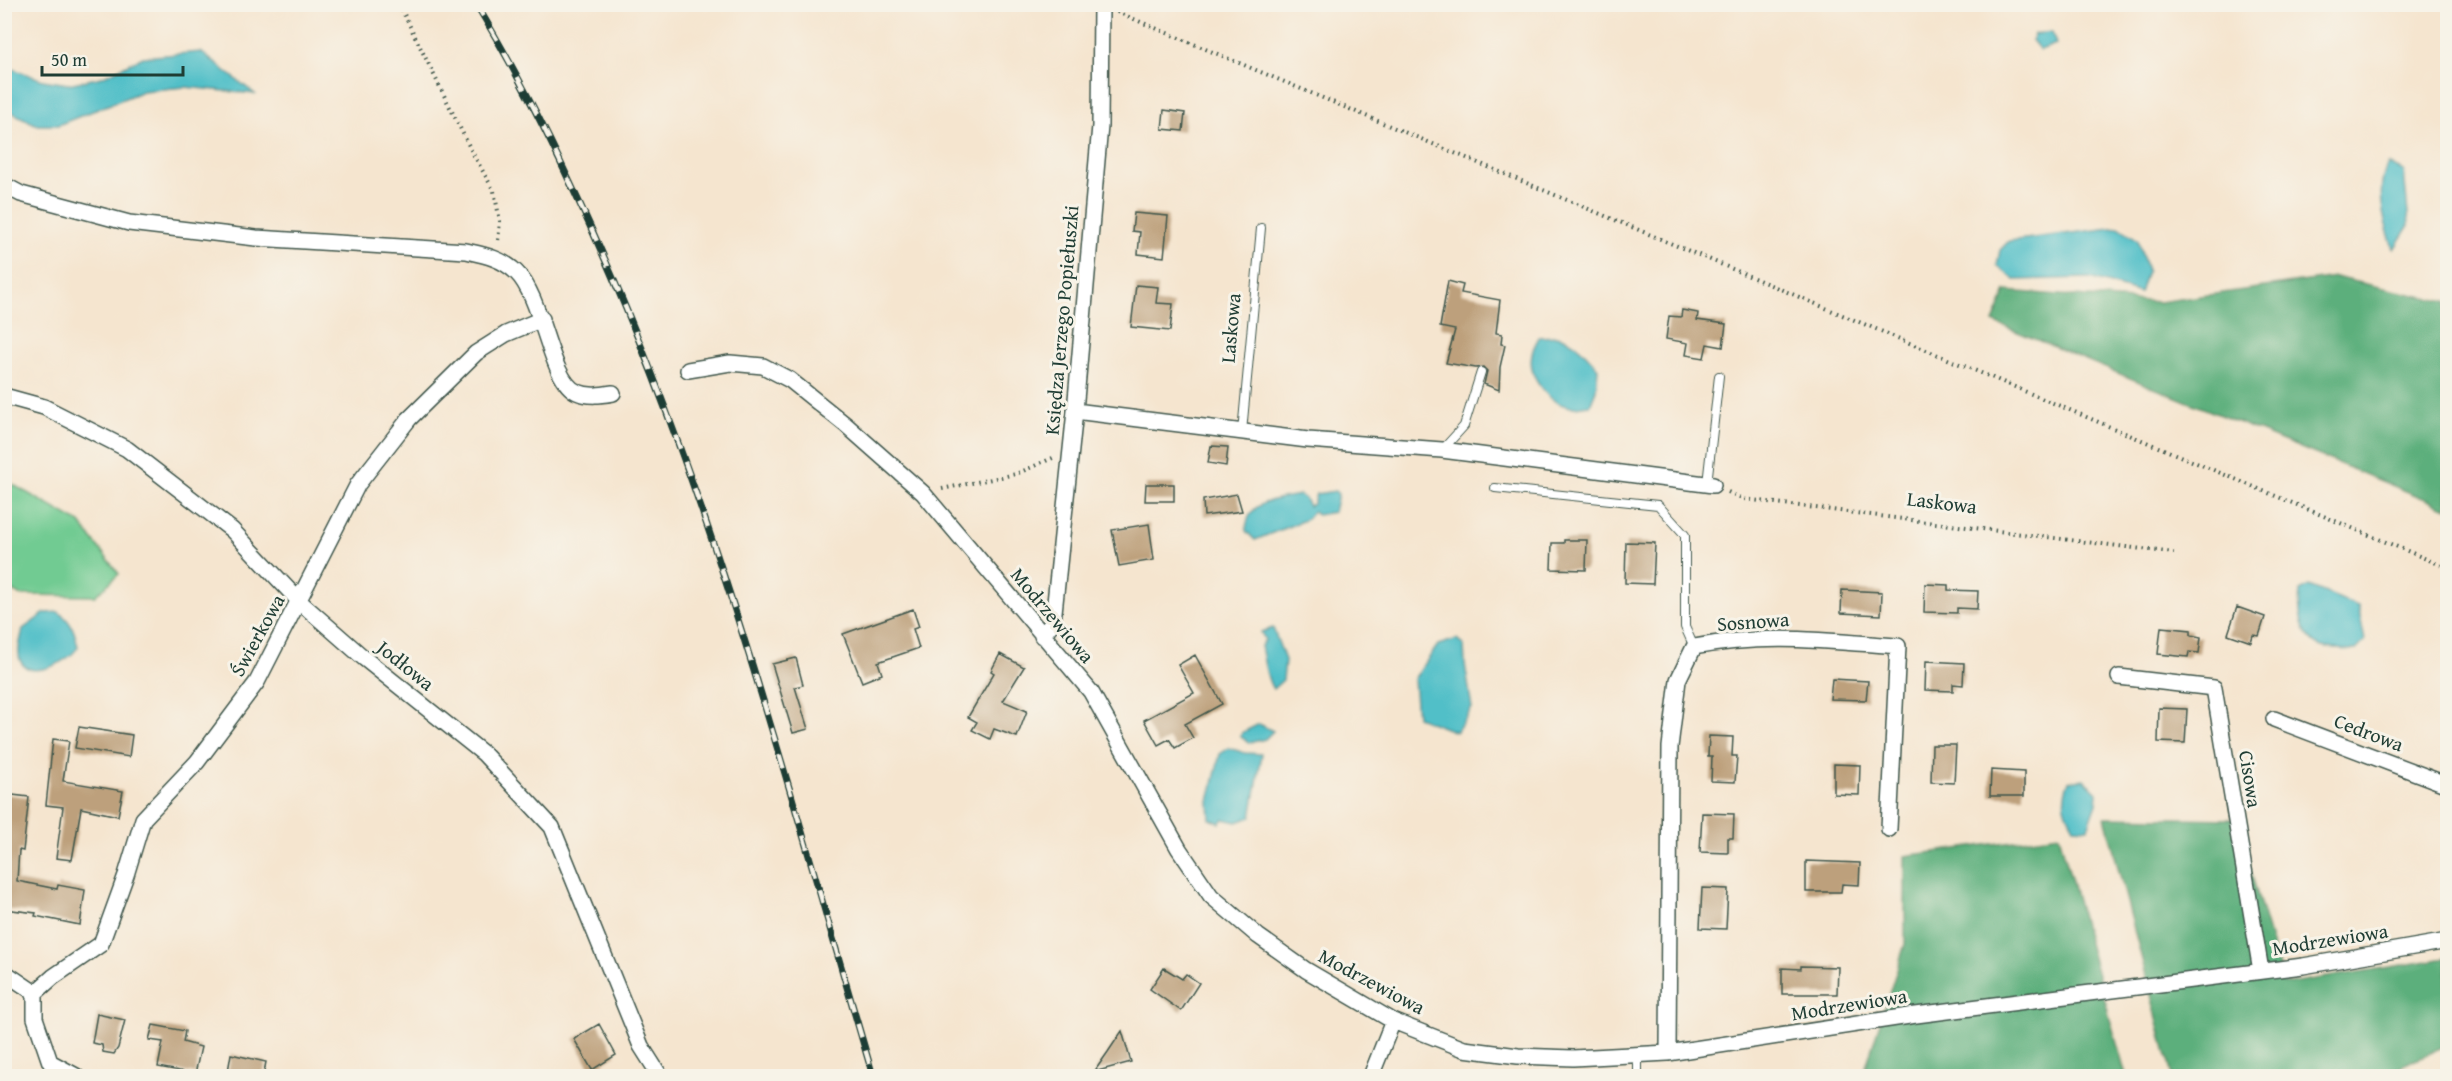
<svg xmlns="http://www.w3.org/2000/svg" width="2452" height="1081" viewBox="0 0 2452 1081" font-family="'Gentium Book Plus',serif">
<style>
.green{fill:#71cb92;stroke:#488463;stroke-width:1.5}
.forest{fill:#5caf7c;stroke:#3e7658;stroke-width:1.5}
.water{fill:#51bfc8;stroke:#387e7e;stroke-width:1.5}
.building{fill:#bda07c}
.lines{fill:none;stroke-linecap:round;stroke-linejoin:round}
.lane-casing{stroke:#3f564b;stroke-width:10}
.street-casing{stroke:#3f564b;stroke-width:18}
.path{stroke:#3f564b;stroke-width:4;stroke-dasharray:1.5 4.5;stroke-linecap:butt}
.lane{stroke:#fff;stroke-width:8}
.street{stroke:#fff;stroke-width:15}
.rail-casing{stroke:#1f3d34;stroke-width:7}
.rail{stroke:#f7f3e8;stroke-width:4.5;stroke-dasharray:14;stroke-linecap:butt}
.labels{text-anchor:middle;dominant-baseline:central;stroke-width:6;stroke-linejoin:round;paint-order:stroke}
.street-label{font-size:20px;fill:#1f3d34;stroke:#f7f3e8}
</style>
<rect width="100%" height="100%" fill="#f7f3e8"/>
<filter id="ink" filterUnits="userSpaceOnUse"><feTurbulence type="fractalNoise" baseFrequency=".0167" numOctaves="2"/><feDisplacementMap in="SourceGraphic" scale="12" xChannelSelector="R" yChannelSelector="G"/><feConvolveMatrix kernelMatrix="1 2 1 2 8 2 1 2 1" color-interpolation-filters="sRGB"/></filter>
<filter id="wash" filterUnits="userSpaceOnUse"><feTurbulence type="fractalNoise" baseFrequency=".008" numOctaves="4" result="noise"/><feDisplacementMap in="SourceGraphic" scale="24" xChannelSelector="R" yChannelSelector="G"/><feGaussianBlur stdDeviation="1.35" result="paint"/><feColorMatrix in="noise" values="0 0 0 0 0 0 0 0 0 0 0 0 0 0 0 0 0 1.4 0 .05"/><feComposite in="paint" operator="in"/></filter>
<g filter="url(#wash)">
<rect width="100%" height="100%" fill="#f5e5cf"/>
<path class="green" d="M 5,480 L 80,523 L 119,574 L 95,596 L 20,595 L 5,587 Z"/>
<path class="forest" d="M 2335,277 L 2447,302 L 2447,508 L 1993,322 L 2006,291 L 2159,302 Z
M 2105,817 L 2235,819 L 2284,984 L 2447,958 L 2447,1045 L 2379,1076 L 2172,1076 Z
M 2059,835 L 2126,1076 L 1863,1076 L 1905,944 L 1905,856 Z"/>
<path class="water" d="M 2052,32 L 2056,44 L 2040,50 L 2032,40 L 2034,34 Z
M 201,52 L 255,94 L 185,87 L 143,91 L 58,125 L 37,125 L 5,109 L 5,73 L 10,68 L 43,80 L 68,84 L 102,77 L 143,57 Z
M 2388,164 L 2404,171 L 2409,225 L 2394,249 C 2384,224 2375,189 2388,164 Z
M 2119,227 L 2138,240 L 2147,271 L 2140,293 L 2090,278 L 2015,280 L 1997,266 L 2000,250 L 2009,241 Z
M 1557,336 C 1576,340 1586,354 1598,368 L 1596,390 L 1590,405 C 1584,405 1577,408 1571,407 C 1547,403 1525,375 1533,350 C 1534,346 1537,341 1539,337 Z
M 1335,491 L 1338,494 L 1334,512 L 1317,515 L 1313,512 L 1307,519 L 1255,540 L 1246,531 C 1247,501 1274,499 1300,495 L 1305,499 L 1309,506 L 1313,504 L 1316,494 Z
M 2309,586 L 2358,606 L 2365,641 L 2356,650 C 2346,649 2328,650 2319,646 C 2300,637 2298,608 2300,591 Z
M 59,612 C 72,622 75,632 78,647 C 70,661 32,681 21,662 C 16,653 21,639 23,629 L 45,613 Z
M 1273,628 L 1285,660 L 1283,680 L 1273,689 C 1266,680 1264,659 1261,646 L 1265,640 L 1261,632 Z
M 1457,639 L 1464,646 L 1465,664 L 1472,708 L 1456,732 L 1417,717 L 1414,679 L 1438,645 Z
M 1259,724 L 1273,731 L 1265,739 L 1249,743 L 1240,736 L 1243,732 Z
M 1229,748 L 1245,753 L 1262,754 L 1251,817 L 1237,822 L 1224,819 L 1220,823 L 1210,819 L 1209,801 L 1220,754 Z
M 2084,779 L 2098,793 L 2097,803 L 2088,828 L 2074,827 C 2064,810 2061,800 2069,781 Z"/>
<g id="blocks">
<path class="building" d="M 1164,110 L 1185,113 L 1183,131 L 1162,129 Z
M 1134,213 L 1168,216 L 1164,257 L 1138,254 L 1140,232 L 1132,231 Z
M 1448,281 L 1463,285 L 1461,293 L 1500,300 L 1496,333 L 1502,334 L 1501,344 L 1505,345 L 1500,367 L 1499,390 L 1484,384 L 1487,371 L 1483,367 L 1476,368 L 1446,363 L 1455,330 L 1440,327 Z
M 1136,285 L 1158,287 L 1156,303 L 1173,304 L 1170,331 L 1131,327 Z
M 1682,310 L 1698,313 L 1697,320 L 1726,324 L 1723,347 L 1707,344 L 1704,358 L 1686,355 L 1688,343 L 1666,339 L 1669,316 L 1681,317 Z
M 1211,446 L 1228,447 L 1226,466 L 1208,463 Z
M 1146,484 L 1174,484 L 1174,501 L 1145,501 Z
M 1237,494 L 1242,511 L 1204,516 L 1203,500 Z
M 1149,524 L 1154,560 L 1119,566 L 1112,530 Z
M 1564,540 L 1587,540 L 1586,570 L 1551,569 L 1552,543 L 1564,543 Z
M 1626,542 L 1655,543 L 1653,584 L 1625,583 Z
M 1925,584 L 1948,585 L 1948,590 L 1978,591 L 1977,609 L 1957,608 L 1957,613 L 1924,612 Z
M 1842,590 L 1882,592 L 1881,615 L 1841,613 Z
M 2237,607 L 2265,617 L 2259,636 L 2253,635 L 2251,642 L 2228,634 Z
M 913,609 L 919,627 L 913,629 L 919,648 L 878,662 L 882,674 L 862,682 L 843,634 Z
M 2161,627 L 2191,630 L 2191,635 L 2201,637 L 2199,653 L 2189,652 L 2188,657 L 2158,654 Z
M 1000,654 L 1024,667 L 1003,701 L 1027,711 L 1017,737 L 994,729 L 990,739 L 972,730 L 977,722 L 968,717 L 994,673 L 991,671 Z
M 1195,655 L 1222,704 L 1185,724 L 1193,738 L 1175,748 L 1169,739 L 1158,745 L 1144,720 L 1194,693 L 1178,665 Z
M 796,658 L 803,685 L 795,687 L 808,729 L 793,733 L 772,664 Z
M 1926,661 L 1964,663 L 1963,685 L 1953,684 L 1953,691 L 1925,690 Z
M 1832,679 L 1868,681 L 1866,700 L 1830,699 Z
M 2159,708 L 2187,709 L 2185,743 L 2158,742 Z
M 79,727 L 132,735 L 129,757 L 75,748 Z
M 1709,736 L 1733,737 L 1732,756 L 1737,756 L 1735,782 L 1711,781 L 1712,756 L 1708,756 Z
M 53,739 L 69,741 L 63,781 L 123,791 L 118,816 L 81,808 L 72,860 L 56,858 L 63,807 L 46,805 Z
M 1932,745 L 1956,745 L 1954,783 L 1931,782 Z
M 1834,764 L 1860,765 L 1859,795 L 1834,794 Z
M 1991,770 L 2024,772 L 2024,796 L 1990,796 Z
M 4,794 L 29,797 L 23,851 L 19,850 L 17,881 L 57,889 L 58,885 L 85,890 L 80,925 L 35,916 L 36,913 L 4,909 Z
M 1702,813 L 1734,814 L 1733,838 L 1728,838 L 1728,853 L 1700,852 Z
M 1806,861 L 1860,863 L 1859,885 L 1842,884 L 1841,892 L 1806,892 Z
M 1702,888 L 1728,889 L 1726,929 L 1700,928 Z
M 1801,966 L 1838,967 L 1837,994 L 1782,994 L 1782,968 L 1801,969 Z
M 1164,968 L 1182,979 L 1186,974 L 1199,983 L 1181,1011 L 1150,989 Z
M 97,1014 L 125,1020 L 118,1048 L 114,1054 L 103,1052 L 102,1045 L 92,1043 Z
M 599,1024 L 616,1055 L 592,1070 L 574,1039 Z
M 153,1025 L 185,1031 L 183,1042 L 201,1047 L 195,1074 L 158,1067 L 163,1042 L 149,1040 Z
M 1122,1031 L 1131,1062 L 1094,1072 L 1108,1052 Z
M 231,1054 L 266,1062 L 263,1077 L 227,1077 Z"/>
</g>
</g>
<g filter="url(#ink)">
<use href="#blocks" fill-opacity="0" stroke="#3f564b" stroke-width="1.5"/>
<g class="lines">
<g class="lane-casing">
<path id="lane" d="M 1242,432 L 1261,228
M 1443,449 L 1464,426 L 1481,372
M 1707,484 L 1719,376
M 1495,488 L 1658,505 L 1685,535 L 1685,627 L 1694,647
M 1638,1055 L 1638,1076"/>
</g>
<g class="street-casing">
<path id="street" d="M 4,185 L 21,194 L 129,223 L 256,238 L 466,251 C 484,255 501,258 516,272 C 544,299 549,380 577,392 C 589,397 601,395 613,393
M 688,370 L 730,363 L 763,366 L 790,380 L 846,425 L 923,493 L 1091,692 L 1179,849 L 1211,896 L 1258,936 L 1306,970 L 1393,1021 L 1464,1049 L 1518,1056 L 1573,1058 L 1668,1053 L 1916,1015 L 2303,966 L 2448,941
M 4,396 L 44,407 L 127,449 L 232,530 L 300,602 L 365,659 L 484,754 L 552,827 L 641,1046 L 660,1076
M 1075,411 L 1308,440 L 1442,450 L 1713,485
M 1042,636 L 1053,622 L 1075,411 L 1100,126 L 1101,4
M 2119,677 L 2214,688 L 2261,971
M 2274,719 L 2448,785
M 4,972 L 35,993
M 1668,1053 L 1670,747 L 1678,680 L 1694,647 C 1764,633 1828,641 1898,646 L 1889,829
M 76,1076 L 50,1062 L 35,1018 L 35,993 L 53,977 L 101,944 L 126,875 L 143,819 L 197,762 L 257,682 L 358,484 L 409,419 L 476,353 L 506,334 L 542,319
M 1371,1076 L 1393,1021"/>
</g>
<path class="path" d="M 399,4 L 472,152 L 494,191 L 500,221 L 498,242
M 1117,12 L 2448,568
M 942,489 L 1016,474 L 1055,457
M 1728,492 L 1744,499 L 2174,553"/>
<use href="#lane" class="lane"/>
<use href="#street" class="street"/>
<g class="rail-casing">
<path id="rail" d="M 476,4 C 515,68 549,136 580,204 C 710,483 786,782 873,1076"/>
</g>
<use href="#rail" class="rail"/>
</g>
</g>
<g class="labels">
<g class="street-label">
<text transform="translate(1061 320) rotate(-85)">Księdza Jerzego Popiełuszki</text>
<text transform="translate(1230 328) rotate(-85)">Laskowa</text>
<text transform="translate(1942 502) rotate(7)">Laskowa</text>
<text transform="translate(1053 615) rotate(50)">Modrzewiowa</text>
<text transform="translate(1753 621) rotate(-4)">Sosnowa</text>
<text transform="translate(257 635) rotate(-61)">Świerkowa</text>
<text transform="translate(406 665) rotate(39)">Jodłowa</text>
<text transform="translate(2369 732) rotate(21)">Cedrowa</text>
<text transform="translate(2251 779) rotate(81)">Cisowa</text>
<text transform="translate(2330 939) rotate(-9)">Modrzewiowa</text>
<text transform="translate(1372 981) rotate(28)">Modrzewiowa</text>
<text transform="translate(1849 1004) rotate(-9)">Modrzewiowa</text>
</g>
</g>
<rect width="2452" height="1081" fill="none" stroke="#f7f3e8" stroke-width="24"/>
<path d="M42 66v9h141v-9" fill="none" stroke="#1f3d34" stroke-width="3"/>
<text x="51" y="66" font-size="18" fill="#1f3d34" stroke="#f7f3e8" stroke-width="4.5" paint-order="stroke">50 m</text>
</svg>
